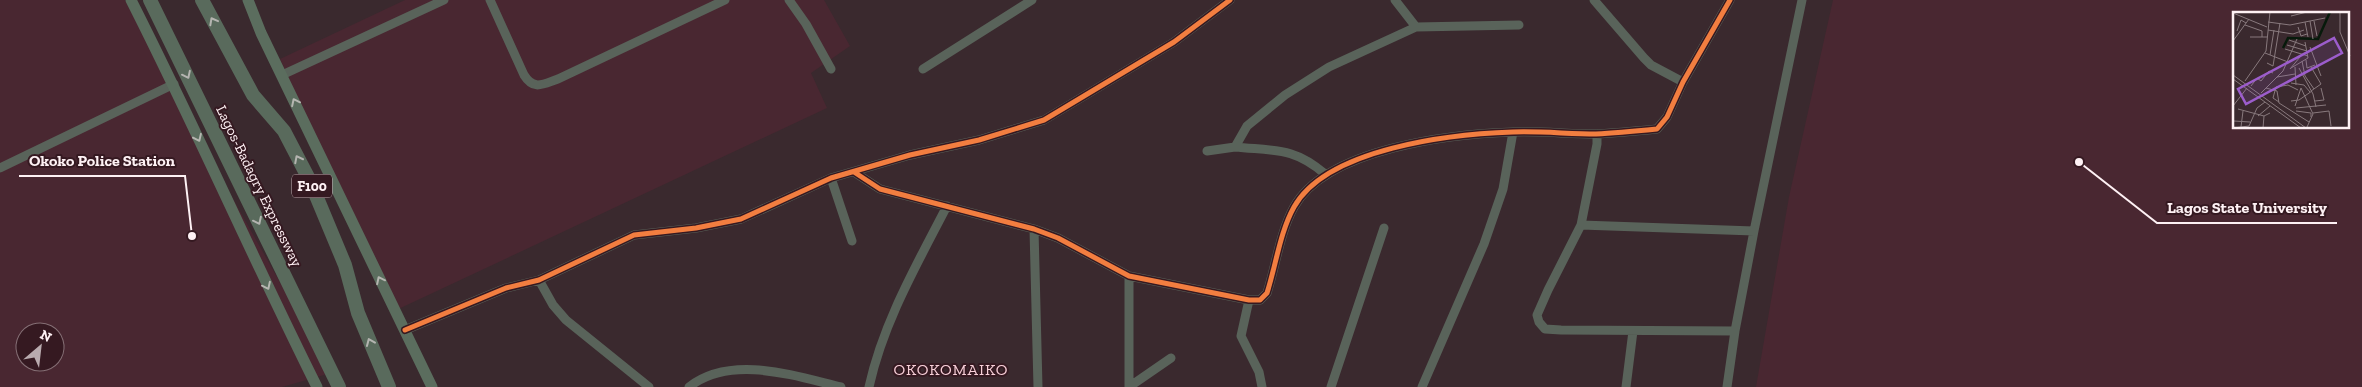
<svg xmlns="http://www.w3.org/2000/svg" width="2362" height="387" viewBox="0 0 2362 387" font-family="'Zilla Slab',serif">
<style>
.built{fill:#492731;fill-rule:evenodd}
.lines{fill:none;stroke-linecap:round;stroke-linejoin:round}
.minor{stroke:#59635a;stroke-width:9}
.major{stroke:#5b6d5e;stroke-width:11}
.highway{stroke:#596a5c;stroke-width:14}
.cycleway-casing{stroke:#351921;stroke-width:8}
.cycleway{stroke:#f27e40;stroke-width:5}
.oneway{stroke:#b4b4b0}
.oneway2{stroke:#b5b6b0}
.labels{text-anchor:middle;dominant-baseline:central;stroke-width:4;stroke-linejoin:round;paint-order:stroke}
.shield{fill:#351921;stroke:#c2b0b5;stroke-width:1}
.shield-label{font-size:14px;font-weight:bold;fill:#fef1f4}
.street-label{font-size:15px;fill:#fef1f4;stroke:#351921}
.neighbourhood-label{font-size:16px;letter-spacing:1px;fill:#f8d0d9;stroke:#351921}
.inset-river{fill:none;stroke:#071a0b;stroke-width:2.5}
.inset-road{fill:none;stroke:#88797d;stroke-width:1}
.view{fill:#9c5dcc;fill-opacity:0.15;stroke:#9c5dcc;stroke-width:2.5}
.inset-edge{fill:none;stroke:#fef1f4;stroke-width:2.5}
.leader{fill:none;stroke:#fef1f4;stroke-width:2}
.callout-dot{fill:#fef1f4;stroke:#351921;stroke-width:2}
.callout-label{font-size:16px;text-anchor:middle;font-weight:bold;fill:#fef1f4;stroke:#351921;stroke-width:4;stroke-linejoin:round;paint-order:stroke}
</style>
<rect width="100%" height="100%" fill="#3a292e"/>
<path class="built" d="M 0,0 L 125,0 L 206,151 L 331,373 L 282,387 L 0,387 ZM 25,332 L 55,332 L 55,362 L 25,362 Z
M 405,0 L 824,0 L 850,46 L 811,73 L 827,108 L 392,312 L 280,59 Z
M 1833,0 L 2362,0 L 2362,387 L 1756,387 L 1789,197 ZM 2234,14 L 2348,14 L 2348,128 L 2234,128 Z"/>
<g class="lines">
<path class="minor" d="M 490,0 L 524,75 C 534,91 543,84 558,79 L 725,0
M 789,0 L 806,24 L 831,69
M 1395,0 L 1416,27
M 1594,0 L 1644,58 L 1651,65 L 1683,82
M 923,69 L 1032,0
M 282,75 L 444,0
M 1597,134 L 1597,144 L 1581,225 L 1548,290 L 1537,315 L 1539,322 L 1545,329 L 1561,330 L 1735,331
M 1235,147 C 1275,151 1294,147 1325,174
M 1207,151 L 1235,147 L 1247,126 L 1285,95 L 1329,67 L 1416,27 L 1519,25
M 0,168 L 174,84
M 854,172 L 880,189 L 1034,229 L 1058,238 L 1129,276 L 1249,300 L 1260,300 L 1267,293 C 1276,265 1280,232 1294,207 C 1327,148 1451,134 1513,132 C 1541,131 1569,134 1596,134 C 1617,133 1637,131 1657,129 L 1667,117 L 1683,82 L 1730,0
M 831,178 L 852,241
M 1581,225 L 1754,231
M 1034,229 L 1038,387
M 539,280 L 553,305 L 566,320 L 649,387
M 1249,300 L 1241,336 L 1259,372 L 1262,387
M 405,330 L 506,288 L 539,280 L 634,235 L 696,228 L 741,219 L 831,178 L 910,155 L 979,140 L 1044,120 L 1174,42 L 1230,0
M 689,387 C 731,354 795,376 841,387
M 869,387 C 883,323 917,264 947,206
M 1129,387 L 1129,276
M 1129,387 L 1171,358
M 1331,387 L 1384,228
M 1422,387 L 1484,244 L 1503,189 L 1513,132
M 1626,387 L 1633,331
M 1727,387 L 1735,331 L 1754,231 L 1802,0"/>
<path class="major" d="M 131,0 C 196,128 253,259 317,387
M 248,0 L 261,33 L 432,387"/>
<path class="highway" d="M 150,0 L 339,387
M 202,0 L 253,95 L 284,131 L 310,181 L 345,265 L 358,313 L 389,387"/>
<g class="cycleway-casing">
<path id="cycleway" d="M 854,172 L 880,189 L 1034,229 L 1058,238 L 1129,276 L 1249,300 L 1260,300 L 1267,293 C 1276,265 1280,232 1294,207 C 1327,148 1451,134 1513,132 C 1541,131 1569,134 1596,134 C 1617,133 1637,131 1657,129 L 1667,117 L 1683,82 L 1730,0
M 405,330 L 506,288 L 539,280 L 634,235 L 696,228 L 741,219 L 831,178 L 910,155 L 979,140 L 1044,120 L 1174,42 L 1230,0"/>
</g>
<use href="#cycleway" class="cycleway"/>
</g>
<defs><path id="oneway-chevron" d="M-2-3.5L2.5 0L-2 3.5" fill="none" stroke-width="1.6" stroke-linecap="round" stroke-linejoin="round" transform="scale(1.25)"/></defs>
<g class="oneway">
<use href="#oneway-chevron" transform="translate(213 21) rotate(-118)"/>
<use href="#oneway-chevron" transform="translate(187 75) rotate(64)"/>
<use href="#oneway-chevron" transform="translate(298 159) rotate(-117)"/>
<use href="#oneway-chevron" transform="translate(258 221) rotate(64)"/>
<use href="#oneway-chevron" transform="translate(370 342) rotate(-113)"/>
</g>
<g class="oneway2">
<use href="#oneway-chevron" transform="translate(295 102) rotate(-116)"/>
<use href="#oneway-chevron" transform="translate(198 138) rotate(65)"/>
<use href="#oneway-chevron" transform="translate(380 280) rotate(-116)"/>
<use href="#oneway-chevron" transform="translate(267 286) rotate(64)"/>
</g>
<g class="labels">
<rect class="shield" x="292" y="174.5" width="40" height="23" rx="4"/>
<g class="shield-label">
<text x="312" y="186">F100</text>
</g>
<g class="street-label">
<text transform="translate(259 186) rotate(64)">Lagos-Badagry Expressway</text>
</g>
<g class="neighbourhood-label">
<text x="951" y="369">OKOKOMAIKO</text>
</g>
</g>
<g transform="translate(2233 12)">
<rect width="116" height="116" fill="#3a292e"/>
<path class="inset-river" d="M 50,36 L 55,26 L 85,27 L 97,0"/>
<path class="inset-road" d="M 107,0 L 107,20 L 117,44M 0,1 L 34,15M 58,4 L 74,0M 77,9 L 80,27M 81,9 L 84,24M 35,10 L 57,13 L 92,6M 72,10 L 75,25M 12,13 L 29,19 L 29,25M 65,15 L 68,24 L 74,22M 35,18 L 60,22 L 71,18M 4,19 L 8,8 L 13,11M 17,25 L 34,25M 56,28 L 73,34M 0,29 L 16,7M 54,33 L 74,39M 77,35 L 88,64M 52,37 L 75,44M 32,41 L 55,50M 37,43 L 41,18M 73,48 L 74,56 L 82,53M 69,49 L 72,64 L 81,77M 34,51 L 40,54 L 47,11M 62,55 L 63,73M 58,56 L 75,46 L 72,30M 66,56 L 80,82 L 83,95M 57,57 L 67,45M 0,63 L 73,116M 44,65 L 62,62M 0,67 L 68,116M 12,69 L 33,39 L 37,0M 58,71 L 71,73 L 77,80M 18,74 L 24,66 L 28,69 L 36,59 L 40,61M 33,76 L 44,79 L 46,91M 78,79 L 88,72 L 78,55M 28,81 L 50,59 L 64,27M 58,89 L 66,88 L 79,79M 82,89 L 91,88 L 88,76M 46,90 L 40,86 L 43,75 L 55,73 L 65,78M 46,91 L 76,110M 0,94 L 14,76M 62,94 L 68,76 L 80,102 L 74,115M 63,96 L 93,93M 5,97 L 31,104M 63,99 L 78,101 L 78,105M 80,101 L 96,99 L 98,114M 25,104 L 37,94M 1,109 L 17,110M 8,115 L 10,99M 0,116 L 16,114 L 24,96 L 32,90M 30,116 L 31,104 L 37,101"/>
<path class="view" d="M 101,26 L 109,41 L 13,92 L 5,77 Z"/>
<rect width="116" height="116" class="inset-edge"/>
</g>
<path class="leader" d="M192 236L185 176H19M2079 162L2157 223H2337"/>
<g class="callout-dot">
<circle cx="192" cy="236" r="5"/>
<circle cx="2079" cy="162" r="5"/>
</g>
<g class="callout-label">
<text x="102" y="166">Okoko Police Station</text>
<text x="2247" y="213">Lagos State University</text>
</g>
<g transform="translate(40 347) rotate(28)"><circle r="24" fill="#351921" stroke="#856f75"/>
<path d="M0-4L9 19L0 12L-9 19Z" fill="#b9abaf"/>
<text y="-8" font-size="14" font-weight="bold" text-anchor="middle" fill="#fef1f4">N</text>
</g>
</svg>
